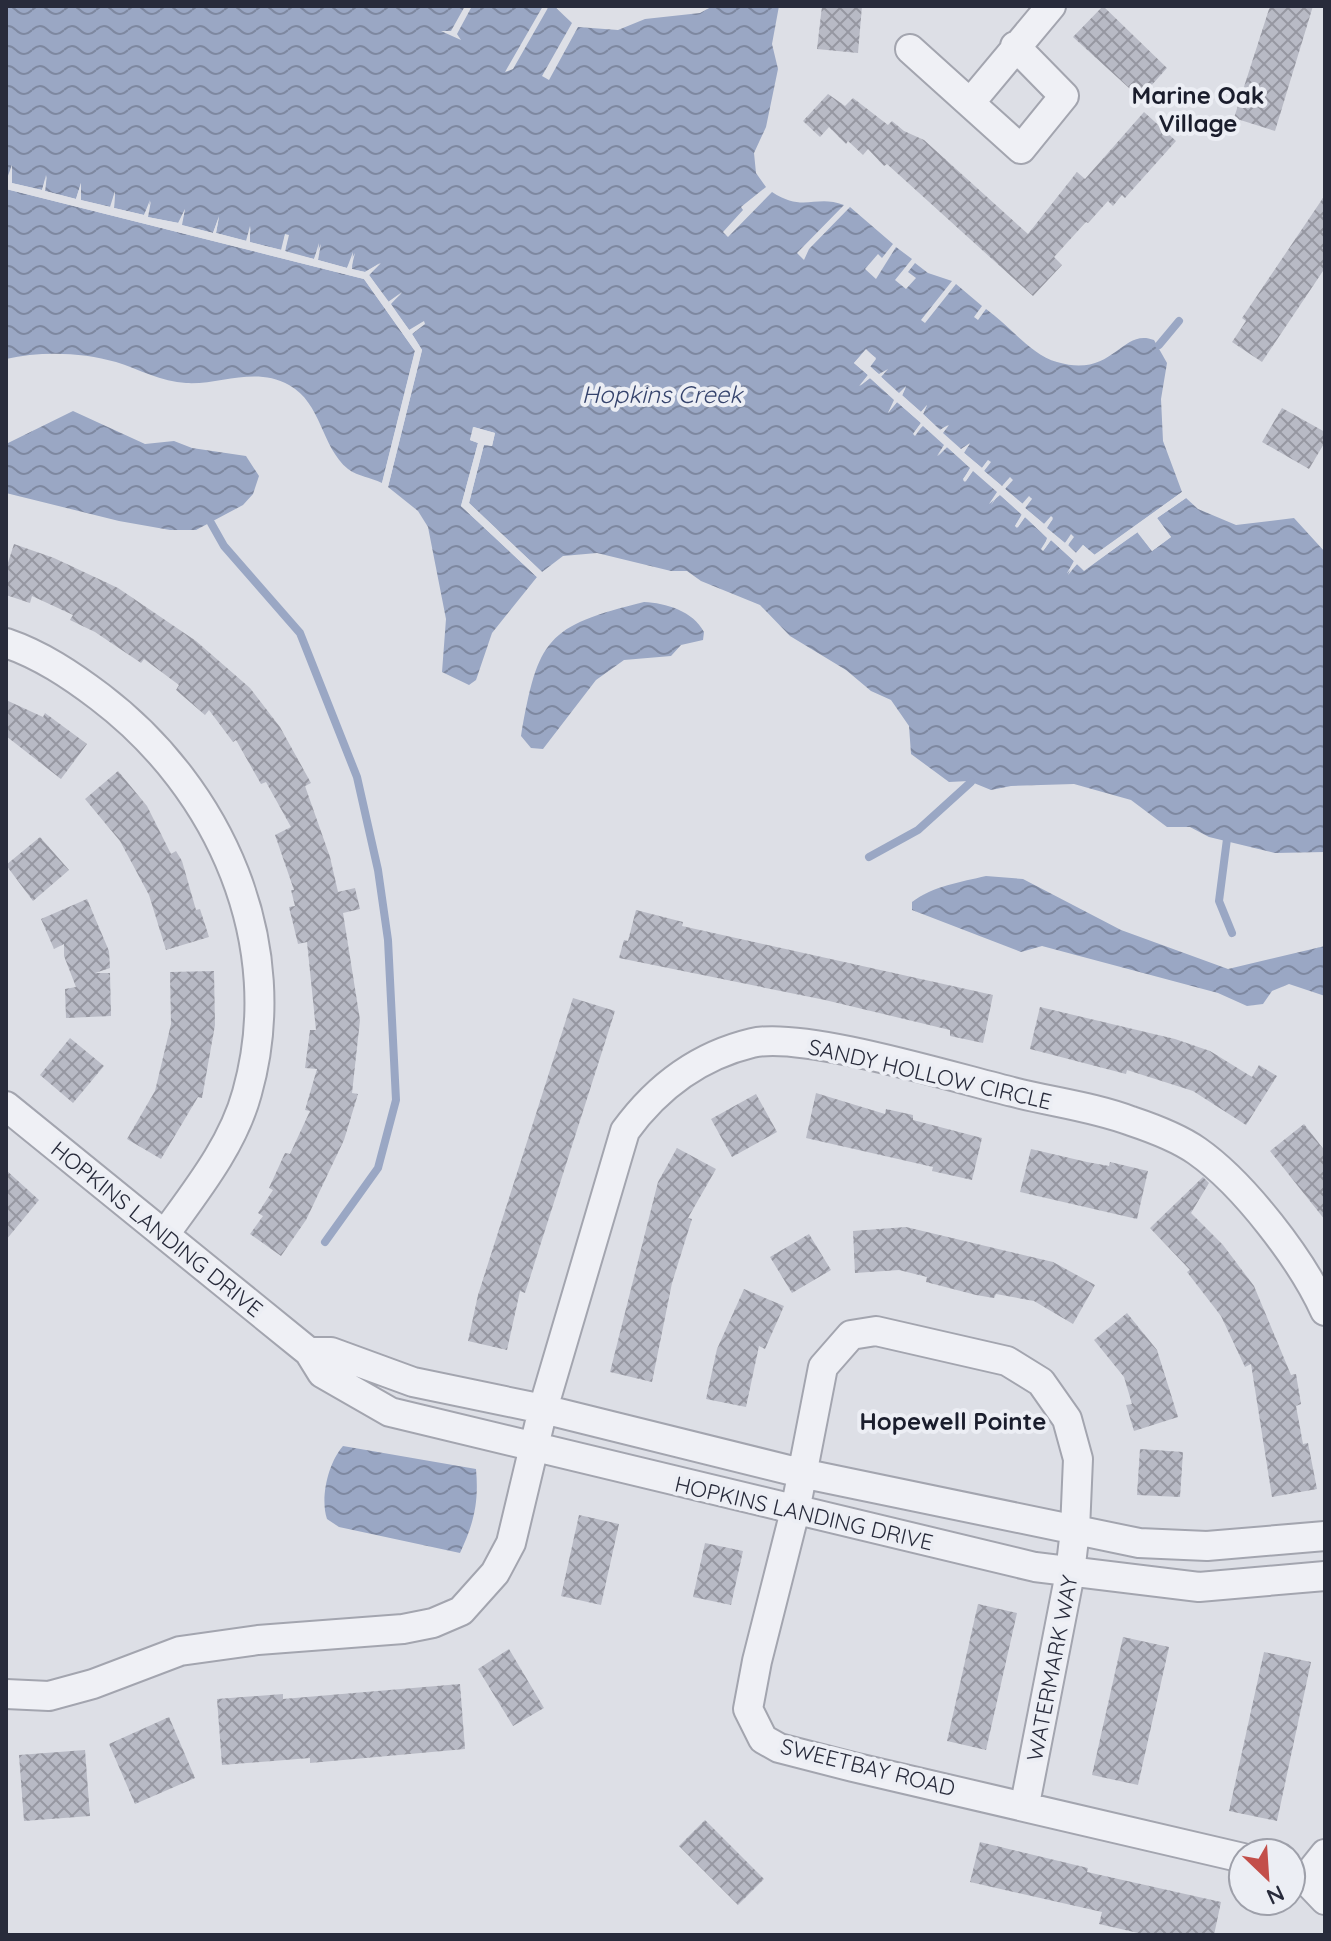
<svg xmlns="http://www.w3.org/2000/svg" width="1331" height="1941" viewBox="0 0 1331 1941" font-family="Quicksand,sans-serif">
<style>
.water{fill:url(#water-waves)}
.pier{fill:#dddfe6}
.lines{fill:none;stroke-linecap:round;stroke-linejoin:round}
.stream{stroke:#9aa7c4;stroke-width:8}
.building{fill:url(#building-cross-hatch)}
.minor-casing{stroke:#a3a5af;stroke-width:32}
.minor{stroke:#eff0f5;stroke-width:28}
.labels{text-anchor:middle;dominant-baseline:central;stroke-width:8;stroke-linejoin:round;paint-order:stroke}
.street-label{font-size:22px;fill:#282b3b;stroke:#eceef4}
.neighbourhood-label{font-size:24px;font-weight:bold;fill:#1a1d2c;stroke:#eceef4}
.water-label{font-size:24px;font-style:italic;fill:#35436c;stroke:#eceef4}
</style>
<defs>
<pattern id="water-waves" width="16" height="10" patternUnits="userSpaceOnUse" patternTransform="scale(2)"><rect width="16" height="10" fill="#9aa7c4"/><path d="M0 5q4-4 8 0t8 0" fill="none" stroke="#7e88a0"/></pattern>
<pattern id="building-cross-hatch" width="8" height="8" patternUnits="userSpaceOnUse" patternTransform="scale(2)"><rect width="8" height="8" fill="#b8bac5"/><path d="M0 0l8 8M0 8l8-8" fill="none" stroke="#9697a1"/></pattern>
</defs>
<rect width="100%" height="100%" fill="#dddfe6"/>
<path class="water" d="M 6,6 L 465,6 L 451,31 L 441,31 L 461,40 L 457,34 L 472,6 L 543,6 L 505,72 L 513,69 L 549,6 L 554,6 L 572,23 L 542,76 L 549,80 L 578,27 L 618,30 L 645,19 L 700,13 L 713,6 L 779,6 L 772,44 L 778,69 L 766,127 L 754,153 L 756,173 L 766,187 L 741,207 L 743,210 L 723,232 L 728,237 L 772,192 C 804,213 815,194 844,205 L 797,253 L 804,260 L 809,249 L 850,207 L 893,244 L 882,258 L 878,254 L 865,269 L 876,279 L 896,247 L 912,259 L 895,280 L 906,289 L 916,278 L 908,272 L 915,263 L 928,273 L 952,281 L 921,320 L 925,323 L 956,284 L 982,306 L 974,317 L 978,320 L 986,309 C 1009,325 1030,354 1057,362 C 1114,379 1121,327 1154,340 L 1167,363 L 1161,399 L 1163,441 L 1182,492 L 1094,555 L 1083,545 L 1076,553 L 1068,546 L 1072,535 L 1065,543 L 1046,528 L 1053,519 L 1044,524 L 1025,508 L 1032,498 L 1023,504 L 1005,489 L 1011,478 L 1003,487 L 984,471 L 988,460 L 982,468 L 963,452 L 970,444 L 961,450 L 942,433 L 948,425 L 940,430 L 923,414 L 927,405 L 921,412 L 902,395 L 906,387 L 899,394 L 870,366 L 876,358 L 866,350 L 854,363 L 868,375 L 860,386 L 870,378 L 895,400 L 888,413 L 897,402 L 921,423 L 913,434 L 915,436 L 923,425 L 945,445 L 938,456 L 947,447 L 971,468 L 963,479 L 966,481 L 973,470 L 998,492 L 991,505 L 999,494 L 1022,515 L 1015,526 L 1018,527 L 1025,517 L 1048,538 L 1041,549 L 1043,551 L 1051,540 L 1074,561 L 1067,573 L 1077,564 L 1084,570 L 1138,532 L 1152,551 L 1171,537 L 1157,518 L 1186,498 L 1198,509 L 1236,525 L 1294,518 L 1325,552 L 1325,852 L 1275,853 L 1209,837 L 1190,827 L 1167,827 L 1131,800 L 1074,784 L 1011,786 L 991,790 L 969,781 L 949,782 L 911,754 L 909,726 L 891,700 L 871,691 L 846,670 L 790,636 L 760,605 L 701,581 L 687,571 L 671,571 L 597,553 L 563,556 L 542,572 L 469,503 L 484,444 L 492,446 L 495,433 L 474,427 L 470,440 L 478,443 L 461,506 L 537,577 L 492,633 L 476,680 L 469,685 L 442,672 L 446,619 L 428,527 L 418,511 L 388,487 L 422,350 L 412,334 L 423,322 L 410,331 L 390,304 L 402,293 L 389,302 L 369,275 L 380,263 L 365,272 L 351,269 L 355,253 L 347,268 L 318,260 L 321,244 L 314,259 L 285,251 L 288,235 L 285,235 L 282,250 L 249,242 L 251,226 L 247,241 L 216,233 L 219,217 L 213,233 L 181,225 L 185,209 L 179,223 L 147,217 L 150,200 L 144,215 L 114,208 L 115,192 L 111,207 L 80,200 L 81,183 L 76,199 L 45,191 L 47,175 L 42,190 L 11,183 L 12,165 L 6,181 Z
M 6,189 L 364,279 L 415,351 L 382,483 C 370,477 359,477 348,469 C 321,447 322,403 289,385 C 255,366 221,385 186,383 C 162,382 138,369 116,362 C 82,352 40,351 6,359 Z
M 73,411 L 145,444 L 174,441 L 192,448 L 246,456 L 259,476 L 253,494 L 243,505 L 196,530 L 170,530 L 119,521 L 6,493 L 6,444 Z
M 644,602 C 666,603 693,611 704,632 L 703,640 L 681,645 L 671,656 L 624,660 L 596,680 L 543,749 L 531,748 L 521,736 C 538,639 546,626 644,602 Z
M 986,876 L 1023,879 L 1121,930 L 1228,969 L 1325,946 L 1325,996 L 1289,984 L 1272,991 L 1263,1004 L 1247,1006 L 1218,993 L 1042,946 L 1021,952 L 912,910 L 912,902 C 933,886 961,882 986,876 Z
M 343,1446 L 476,1469 C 479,1502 474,1523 460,1553 L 339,1527 L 327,1519 C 320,1498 328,1463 343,1446 Z"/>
<path class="pier" d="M 12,165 L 12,183 L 42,190 L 46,175 L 45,191 L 76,199 L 81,183 L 81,200 L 110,207 L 115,191 L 114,208 L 144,215 L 151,201 L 148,217 L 178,223 L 185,209 L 182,225 L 213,233 L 219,216 L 216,233 L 246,241 L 250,226 L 250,242 L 281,250 L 285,234 L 289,235 L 285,251 L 288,253 L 314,259 L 319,243 L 318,260 L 347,268 L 353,252 L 352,269 L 365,272 L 381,263 L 369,275 L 388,302 L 402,292 L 391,304 L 409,330 L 424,321 L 425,324 L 412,334 L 422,350 L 387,491 L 381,487 L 415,351 L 364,279 L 6,189 Z
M 866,349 L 876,359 L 870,367 L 879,374 L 888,369 L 881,377 L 899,393 L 906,386 L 902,396 L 921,412 L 927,405 L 923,414 L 940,430 L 949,425 L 943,433 L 961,449 L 970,443 L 964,453 L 982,468 L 988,460 L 991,462 L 984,471 L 1002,486 L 1010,477 L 1013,480 L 1005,489 L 1022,504 L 1029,496 L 1032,499 L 1025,508 L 1044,524 L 1051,516 L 1053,518 L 1047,528 L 1065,543 L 1071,534 L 1074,537 L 1068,545 L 1076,553 L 1083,545 L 1095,555 L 1182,492 L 1186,498 L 1157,518 L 1171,537 L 1152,551 L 1137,532 L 1084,571 L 1077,564 L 1068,575 L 1074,561 L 1051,540 L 1043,551 L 1047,538 L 1025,517 L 1017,528 L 1015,526 L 1022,514 L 1000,495 L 989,504 L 997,492 L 973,471 L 965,482 L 963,480 L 970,468 L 947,447 L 937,456 L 944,445 L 923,426 L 913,434 L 921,423 L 897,402 L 888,413 L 894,400 L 870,378 L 859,386 L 868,375 L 854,363 Z
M 473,427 L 495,433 L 492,446 L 484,445 L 469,503 L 542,572 L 537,577 L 461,506 L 478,443 L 470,440 Z"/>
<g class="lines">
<path class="stream" d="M 1159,345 L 1179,321
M 211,523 L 224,546 L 300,633 L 357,777 L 378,870 L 388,940 L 396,1100 L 378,1168 L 325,1242
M 1227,839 L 1219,901 L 1232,933
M 869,857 L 918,830 L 971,782"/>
</g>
<path class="building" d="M 822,6 L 862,6 L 858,53 L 817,49 Z
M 1103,6 L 1167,68 L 1140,98 L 1073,37 Z
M 1270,6 L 1313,6 L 1275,131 L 1234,118 Z
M 828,94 L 845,106 L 853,98 L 888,125 L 892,121 L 904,131 L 924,140 L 1028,234 L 1077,172 L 1085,179 L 1144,112 L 1176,141 L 1125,198 L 1122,195 L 1113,206 L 1108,201 L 1088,223 L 1086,222 L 1054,257 L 1062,265 L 1033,296 L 887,164 L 884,166 L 868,149 L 863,155 L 848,141 L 846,144 L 829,127 L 820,137 L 803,121 Z
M 1325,195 L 1325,268 L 1262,362 L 1232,342 L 1246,321 L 1242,318 Z
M 1282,408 L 1325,432 L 1325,442 L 1309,469 L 1262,442 Z
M 14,544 L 54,558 L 118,588 L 196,641 L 250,688 L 280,727 L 311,783 L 305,786 L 330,857 L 338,892 L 355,888 L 360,909 L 343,913 L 360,1020 L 352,1093 L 358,1094 L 344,1140 L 306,1220 L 281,1256 L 250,1234 L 263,1216 L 258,1213 L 273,1190 L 269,1188 L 285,1153 L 290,1154 L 310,1111 L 305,1110 L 317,1069 L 305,1068 L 310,1030 L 316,1030 L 307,942 L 298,944 L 289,907 L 295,906 L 291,890 L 294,890 L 275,835 L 291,827 L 266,782 L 261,784 L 236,740 L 233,742 L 209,710 L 205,715 L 176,690 L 179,685 L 144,659 L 141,663 L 95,632 L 70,620 L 73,615 L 32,596 L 30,603 L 6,595 L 6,569 Z
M 6,700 L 43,717 L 45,713 L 87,744 L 61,779 L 6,736 Z
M 118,771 L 147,806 L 171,854 L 176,851 L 182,861 L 196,910 L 200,909 L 209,937 L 166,950 L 149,895 L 120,841 L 85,799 Z
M 40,837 L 69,870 L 33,901 L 6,865 Z
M 87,899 L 109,951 L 110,968 L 95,973 L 110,973 L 111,1016 L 66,1018 L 65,989 L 76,987 L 64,956 L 64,944 L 54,949 L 41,919 Z
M 636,910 L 683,922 L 682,926 L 993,995 L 983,1043 L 950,1036 L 950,1030 L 825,1000 L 619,958 L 624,940 L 628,941 Z
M 214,971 L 215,1025 L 202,1098 L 198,1097 L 161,1159 L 127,1139 L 155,1091 L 171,1024 L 170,972 Z
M 573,998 L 615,1011 L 525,1293 L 520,1291 L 507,1350 L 468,1341 L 478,1295 Z
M 1040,1007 L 1175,1039 L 1210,1051 L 1252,1077 L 1259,1065 L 1277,1076 L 1246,1125 L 1193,1091 L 1127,1070 L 1126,1074 L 1030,1049 Z
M 70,1038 L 104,1066 L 73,1103 L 40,1075 Z
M 816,1093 L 885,1114 L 886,1109 L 913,1115 L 913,1120 L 982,1138 L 972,1180 L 932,1171 L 933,1167 L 806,1138 Z
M 756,1094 L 777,1132 L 732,1157 L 711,1119 Z
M 1304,1124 L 1325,1151 L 1325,1220 L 1270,1151 Z
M 677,1148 L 716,1169 L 688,1218 L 692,1219 L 672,1283 L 652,1382 L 610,1372 L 658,1182 Z
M 1031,1149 L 1087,1162 L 1109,1166 L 1110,1162 L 1148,1171 L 1137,1219 L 1020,1192 Z
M 6,1170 L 39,1200 L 6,1240 Z
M 1203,1177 L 1209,1183 L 1191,1213 L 1223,1245 L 1254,1286 L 1291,1375 L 1296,1374 L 1301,1404 L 1296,1406 L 1303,1444 L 1308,1443 L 1317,1489 L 1272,1497 L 1251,1364 L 1245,1367 L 1221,1316 L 1187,1272 L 1190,1270 L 1150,1228 Z
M 906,1227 L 1053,1262 L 1095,1285 L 1073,1324 L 1034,1301 L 996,1294 L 994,1298 L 976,1295 L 926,1282 L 927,1277 L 899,1270 L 855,1273 L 853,1231 Z
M 809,1234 L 831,1270 L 792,1293 L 770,1257 Z
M 744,1289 L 784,1306 L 765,1349 L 759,1346 L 746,1407 L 706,1399 L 717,1349 Z
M 1127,1313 L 1157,1350 L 1178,1417 L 1134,1431 L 1126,1405 L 1132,1404 L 1124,1377 L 1094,1340 Z
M 1140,1449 L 1183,1452 L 1180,1497 L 1137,1495 Z
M 579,1515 L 619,1524 L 601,1605 L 561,1596 Z
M 705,1543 L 743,1551 L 731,1605 L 693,1597 Z
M 978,1604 L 1017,1613 L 986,1750 L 947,1741 Z
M 1123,1637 L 1169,1647 L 1138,1785 L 1092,1775 Z
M 509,1649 L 544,1708 L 513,1726 L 478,1669 Z
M 1264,1652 L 1311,1662 L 1277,1821 L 1229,1811 Z
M 460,1684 L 465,1749 L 310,1763 L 310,1758 L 222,1765 L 217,1699 L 283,1694 L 283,1699 Z
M 169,1717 L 195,1778 L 135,1804 L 109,1744 Z
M 85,1750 L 90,1816 L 24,1821 L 19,1755 Z
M 705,1820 L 764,1879 L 738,1905 L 679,1846 Z
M 980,1842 L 1088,1868 L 1087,1872 L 1221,1902 L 1214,1935 L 1147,1935 L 1099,1924 L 1102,1912 L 970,1882 Z"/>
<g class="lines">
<g class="minor-casing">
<path id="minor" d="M 910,49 L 1021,149 L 1064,96 L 1015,46
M 970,103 L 1051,6
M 6,643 C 41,655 71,675 100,697 C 221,789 289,944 247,1093 C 233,1145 196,1191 165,1234
M 6,1106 L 309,1352 L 322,1373 L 390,1412 L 1035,1567 L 1199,1587 L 1325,1576
M 309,1352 L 331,1352 L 413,1382 L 543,1409 L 801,1473 L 1139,1543 L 1207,1546 L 1325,1536
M 6,1694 L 49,1696 L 93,1684 L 180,1651 L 258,1640 L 403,1629 L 433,1623 L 461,1611 L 495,1573 L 511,1543 L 543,1409 L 625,1131 C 657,1087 698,1056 752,1043 C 803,1031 955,1078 1013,1092 C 1052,1102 1094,1107 1131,1121 C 1152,1128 1180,1139 1197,1151 C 1244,1184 1302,1260 1325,1311
M 1025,1804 L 1070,1573 L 1075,1530 L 1078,1459 L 1067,1419 L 1041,1382 L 1007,1361 L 876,1331 L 851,1335 L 823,1367 L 795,1511 L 757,1661 L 748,1709 L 763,1739 L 779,1748 L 853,1767 L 1243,1858
M 1291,1875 L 1305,1879 L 1325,1900
M 1305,1879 L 1325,1854"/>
</g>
<use href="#minor" class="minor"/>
</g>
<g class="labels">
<g class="street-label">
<text transform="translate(930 1074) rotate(13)">SANDY HOLLOW CIRCLE</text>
<text transform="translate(157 1229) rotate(39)">HOPKINS LANDING DRIVE</text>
<text transform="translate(804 1513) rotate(13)">HOPKINS LANDING DRIVE</text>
<text transform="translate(1052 1668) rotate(-79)">WATERMARK WAY</text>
<text transform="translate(868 1767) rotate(14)">SWEETBAY ROAD</text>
</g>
<g class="neighbourhood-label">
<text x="1198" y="95">Marine Oak<tspan x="1198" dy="28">Village</tspan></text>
<text x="953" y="1421">Hopewell Pointe</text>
</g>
<g class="water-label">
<text x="662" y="394">Hopkins Creek</text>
</g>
</g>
<rect width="1331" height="1941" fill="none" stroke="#282b3b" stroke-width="16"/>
<g transform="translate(1267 1877) rotate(155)"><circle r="38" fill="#eceef4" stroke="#9ea0aa" stroke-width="2"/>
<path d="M0-6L14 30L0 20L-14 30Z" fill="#c34f4a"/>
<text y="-12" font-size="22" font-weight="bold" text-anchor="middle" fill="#282b3b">N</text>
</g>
</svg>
